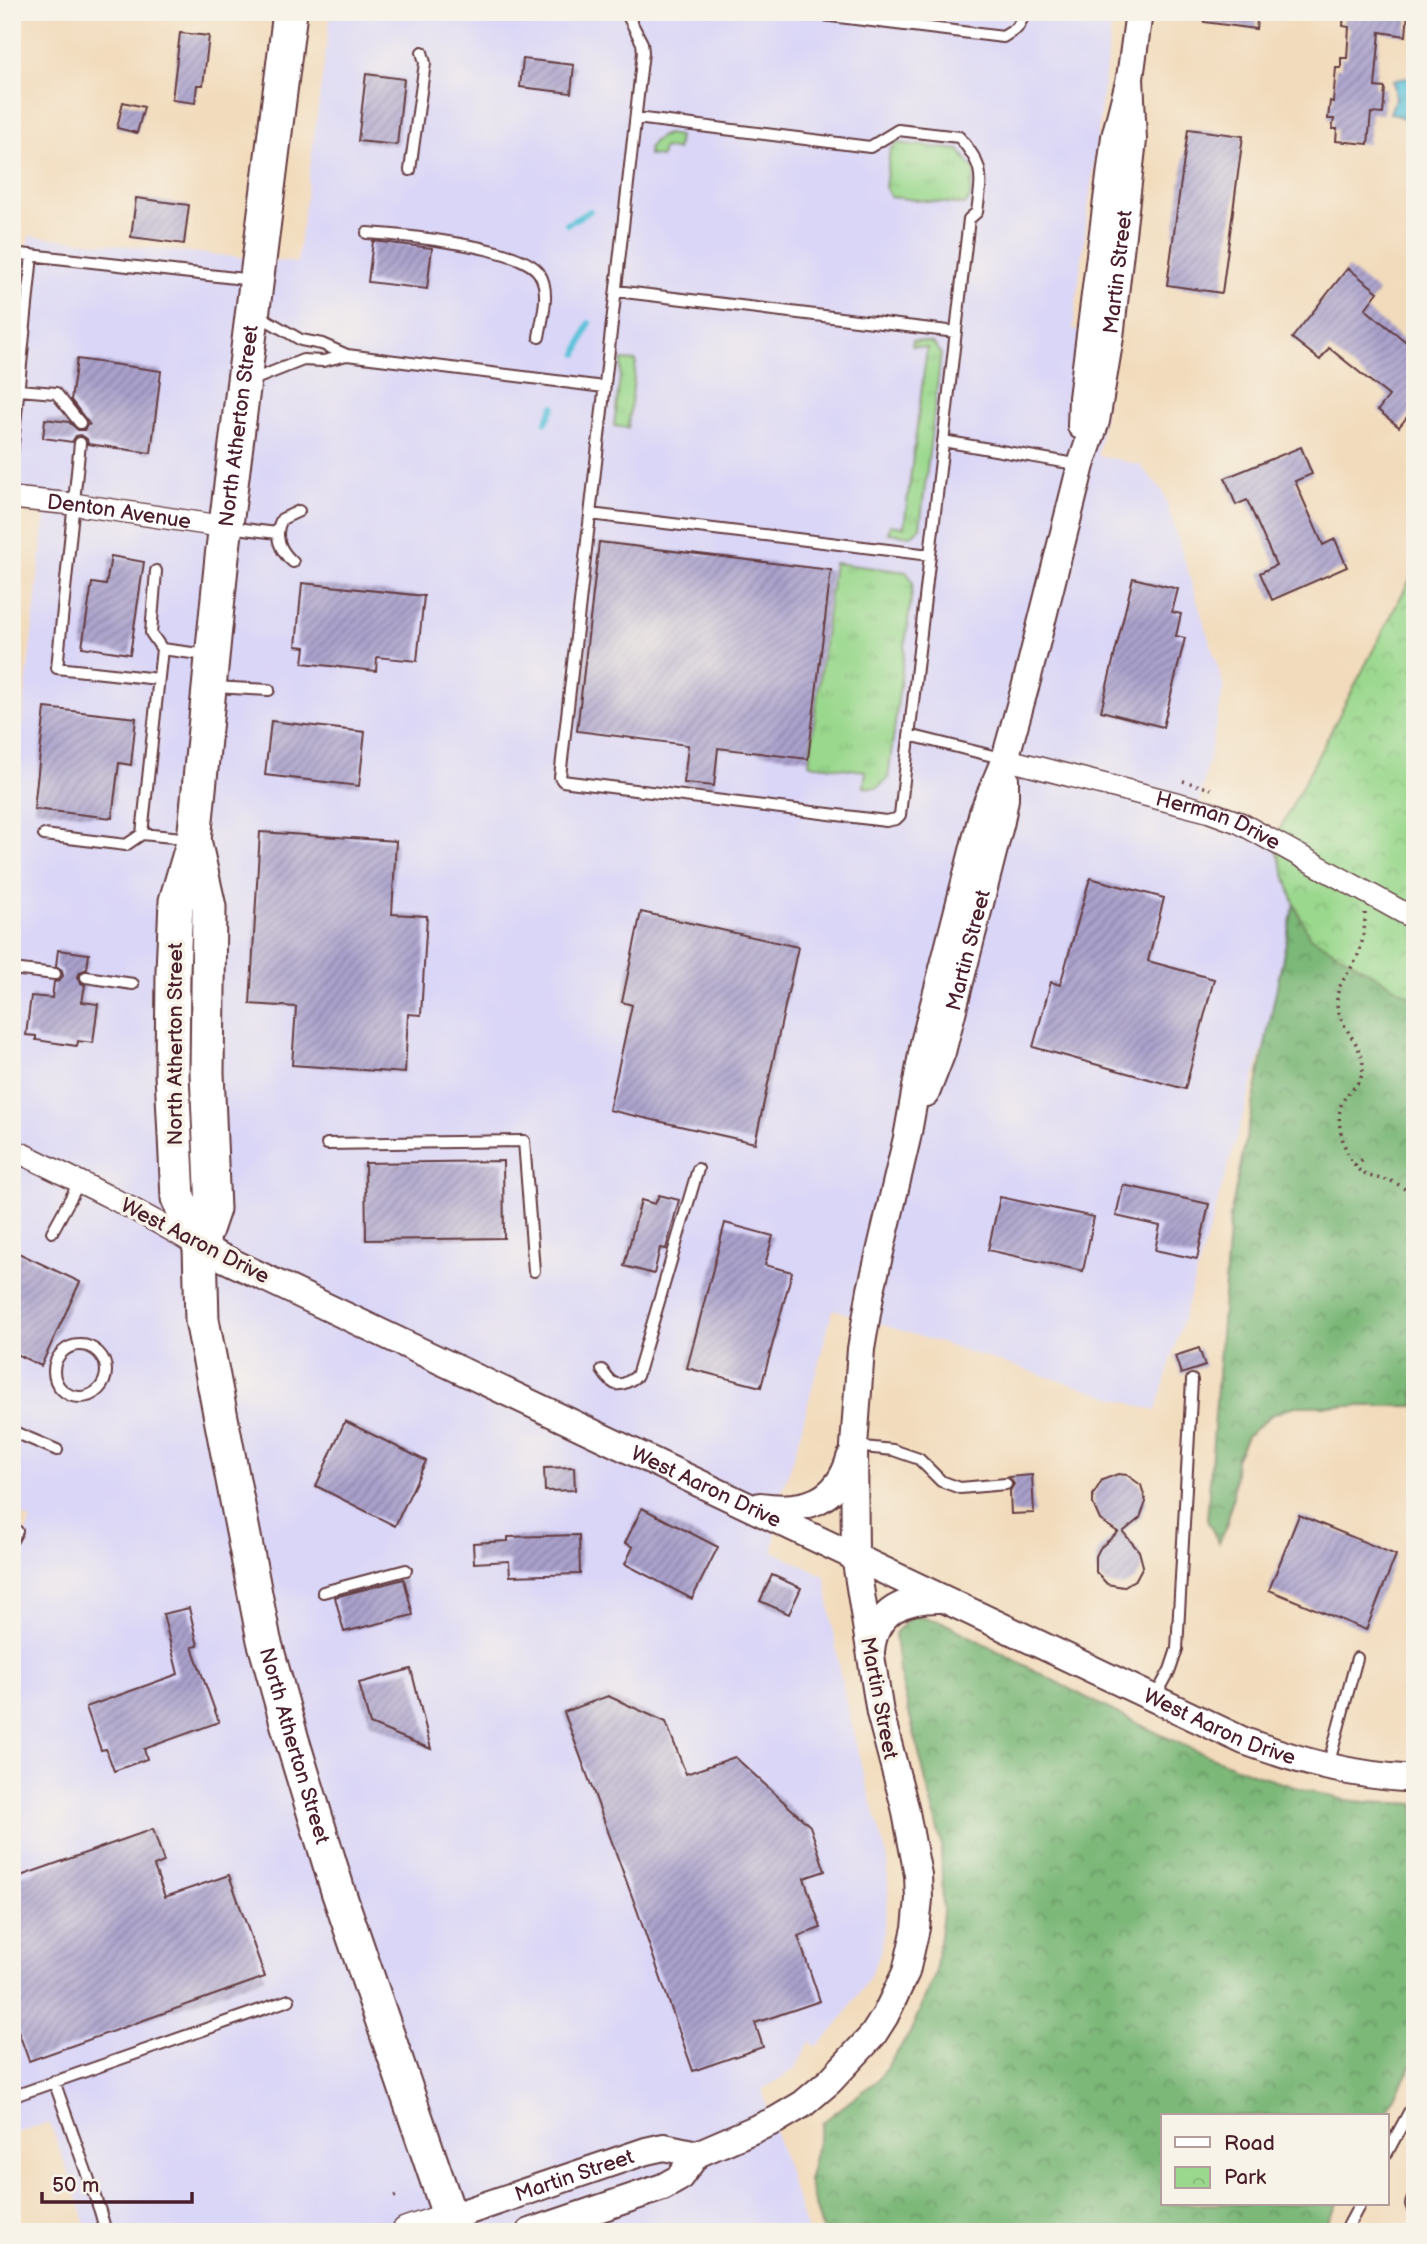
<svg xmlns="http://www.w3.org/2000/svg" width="1427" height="2244" viewBox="0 0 1427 2244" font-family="'Balsamiq Sans',sans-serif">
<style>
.built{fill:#dad6f7}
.grass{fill:url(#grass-tufts);stroke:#727c5c;stroke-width:2}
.forest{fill:url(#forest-crowns);stroke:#626c52;stroke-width:2}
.park{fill:url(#park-crowns);stroke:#727c5c;stroke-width:2}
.water{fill:url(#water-waves);stroke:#537082;stroke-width:2}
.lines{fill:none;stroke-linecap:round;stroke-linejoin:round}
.stream{stroke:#5cc2da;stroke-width:6}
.building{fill:url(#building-hatch)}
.service-casing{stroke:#633b41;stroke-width:14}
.minor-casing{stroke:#633b41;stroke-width:24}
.tertiary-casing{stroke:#633b41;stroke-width:30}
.secondary-casing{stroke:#633b41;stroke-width:33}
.primary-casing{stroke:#633b41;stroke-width:37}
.path{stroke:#633b41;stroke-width:3.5;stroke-dasharray:2 5;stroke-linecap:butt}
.service{stroke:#fff;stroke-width:10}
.minor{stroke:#fff;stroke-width:21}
.tertiary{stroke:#fff;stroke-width:26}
.secondary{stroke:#fff;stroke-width:30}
.primary{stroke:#fff;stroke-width:33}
.labels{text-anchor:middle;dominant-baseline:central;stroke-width:7;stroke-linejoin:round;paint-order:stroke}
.street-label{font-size:21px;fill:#4a1f2b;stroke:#f7f3e8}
</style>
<defs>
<pattern id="grass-tufts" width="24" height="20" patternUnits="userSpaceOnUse" patternTransform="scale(1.75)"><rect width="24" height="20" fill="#9ad88d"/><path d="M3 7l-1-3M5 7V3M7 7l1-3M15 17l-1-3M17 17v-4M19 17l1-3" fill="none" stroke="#86b97a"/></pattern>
<pattern id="forest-crowns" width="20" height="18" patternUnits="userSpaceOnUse" patternTransform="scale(1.75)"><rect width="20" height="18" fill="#7bb878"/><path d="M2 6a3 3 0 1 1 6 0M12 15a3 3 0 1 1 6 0" fill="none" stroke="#679563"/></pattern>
<pattern id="park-crowns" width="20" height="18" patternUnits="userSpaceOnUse" patternTransform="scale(1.75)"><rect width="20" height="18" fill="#9ad88d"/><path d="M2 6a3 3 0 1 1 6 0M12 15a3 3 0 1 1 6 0" fill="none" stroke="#86b97a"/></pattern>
<pattern id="water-waves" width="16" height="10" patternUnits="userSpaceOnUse" patternTransform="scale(1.75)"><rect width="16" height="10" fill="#5cc2da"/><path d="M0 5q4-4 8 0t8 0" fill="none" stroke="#52a6bb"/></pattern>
<pattern id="building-hatch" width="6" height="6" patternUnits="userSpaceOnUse" patternTransform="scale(1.75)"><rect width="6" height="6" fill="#aaa1cc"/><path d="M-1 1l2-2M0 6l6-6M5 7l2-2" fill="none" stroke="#8c83a6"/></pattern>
</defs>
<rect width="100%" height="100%" fill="#f7f3e8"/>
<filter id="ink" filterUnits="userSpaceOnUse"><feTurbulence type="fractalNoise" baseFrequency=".0143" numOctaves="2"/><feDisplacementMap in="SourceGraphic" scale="14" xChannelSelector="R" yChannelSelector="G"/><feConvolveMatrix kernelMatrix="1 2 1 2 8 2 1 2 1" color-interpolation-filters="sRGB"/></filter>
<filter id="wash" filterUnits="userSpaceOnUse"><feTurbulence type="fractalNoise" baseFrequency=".00686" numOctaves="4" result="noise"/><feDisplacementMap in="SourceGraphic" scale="28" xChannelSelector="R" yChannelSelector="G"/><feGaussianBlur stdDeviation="1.57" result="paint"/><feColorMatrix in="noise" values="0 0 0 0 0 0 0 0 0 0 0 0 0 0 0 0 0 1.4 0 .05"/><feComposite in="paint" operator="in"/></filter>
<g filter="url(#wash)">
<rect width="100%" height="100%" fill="#f2dbbc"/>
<path class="built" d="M 331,12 L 1113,12 L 1073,329 L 1113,339 L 1098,455 L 1140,465 L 1163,491 L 1224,687 L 1198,809 L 1274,840 L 1294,903 L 1273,1014 L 1156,1411 L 833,1309 L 793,1460 L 782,1489 L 773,1551 L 825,1576 L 840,1674 L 862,1769 L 888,1860 L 888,1897 L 881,1951 L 868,1980 L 837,2026 L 817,2047 L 810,2041 L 796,2068 L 762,2090 L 807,2232 L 86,2232 L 83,2214 L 52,2128 L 48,2123 L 44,2124 L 12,2134 L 12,1569 L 31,1520 L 12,1510 L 12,814 L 46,507 L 12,501 L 12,379 L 29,236 L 297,263 Z"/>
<path class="grass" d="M 667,134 L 679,136 L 677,150 L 663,148 L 661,157 L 648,155 C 648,143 657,138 667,134 Z
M 897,143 L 959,150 L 975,171 L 969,200 L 964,205 L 891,197 L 885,187 L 890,150 Z
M 913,340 L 933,343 L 941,354 L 920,527 L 911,536 L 888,533 L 890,525 L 904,527 L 927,348 L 912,346 Z
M 622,360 L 636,361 L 628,428 L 614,426 Z
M 834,563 L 907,572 L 913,583 L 888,779 L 877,788 L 864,787 L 866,771 L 809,764 Z"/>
<path class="forest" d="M 1294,903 L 1415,944 L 1415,1406 L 1295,1406 L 1271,1415 L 1247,1436 L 1236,1459 L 1233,1496 L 1227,1524 L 1219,1543 L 1207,1520 L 1230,1217 Z
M 912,1616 L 940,1621 C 1069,1686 1197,1767 1341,1799 C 1364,1804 1391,1802 1415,1804 L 1415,2059 L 1384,2116 L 1163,2116 L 1163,2204 L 1337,2204 L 1322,2232 L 823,2232 L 808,2181 L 823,2122 L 879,2079 L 910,2033 L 935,1975 L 943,1912 L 941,1843 L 899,1671 L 895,1633 Z"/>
<path class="park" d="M 1415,570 L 1415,999 L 1309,936 L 1294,903 L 1274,840 Z"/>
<path class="water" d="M 1412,77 L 1414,98 L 1406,119 L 1390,113 L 1396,97 L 1393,80 Z"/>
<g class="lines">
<path class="stream" d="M 567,224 L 590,211
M 577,354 L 589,323
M 546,422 L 554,406"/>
</g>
<g id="blocks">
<path class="building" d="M 1204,12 L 1258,12 L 1256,29 L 1204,22 Z
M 1344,12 L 1408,12 L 1406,36 L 1380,32 L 1375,87 L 1385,88 L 1383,114 L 1371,113 L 1368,144 L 1336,141 L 1337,129 L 1332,129 L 1334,119 L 1328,119 L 1330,101 L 1333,102 L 1336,68 L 1341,68 L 1341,58 L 1347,58 L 1349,27 L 1343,26 Z
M 180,33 L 209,36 L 203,85 L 197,85 L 195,103 L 172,100 Z
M 523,59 L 574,65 L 571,93 L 520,87 Z
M 366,74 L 404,79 L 397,145 L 358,141 Z
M 123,102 L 144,107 L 137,133 L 117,128 Z
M 1188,129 L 1243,136 L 1222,293 L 1167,285 Z
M 136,198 L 189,205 L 184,244 L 131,237 Z
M 373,241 L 432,248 L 427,289 L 368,282 Z
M 1348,268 L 1378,292 L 1365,309 L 1415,349 L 1415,407 L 1399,427 L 1378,410 L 1389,396 L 1329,348 L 1320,360 L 1292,338 Z
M 77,359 L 161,371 L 151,453 L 88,444 L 87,439 L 81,435 L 76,436 L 72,442 L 43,438 L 45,419 L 69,422 L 78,430 L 84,430 L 88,424 L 90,425 L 71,400 Z
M 1301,447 L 1312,474 L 1295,481 L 1323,545 L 1335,539 L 1347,567 L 1272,600 L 1260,573 L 1276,565 L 1247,500 L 1236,505 L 1225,478 Z
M 599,542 L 831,570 L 808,759 L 718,748 L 714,786 L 684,783 L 688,745 L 577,731 Z
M 111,556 L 144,562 L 130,654 L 82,647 L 92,583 L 106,585 Z
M 1133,578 L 1178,589 L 1172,612 L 1181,614 L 1176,636 L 1185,638 L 1163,727 L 1101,711 Z
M 302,583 L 424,596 L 417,661 L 377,657 L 376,671 L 303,663 L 305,647 L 296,646 Z
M 45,708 L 136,718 L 131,765 L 119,763 L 112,818 L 34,809 Z
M 271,721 L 365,732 L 359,786 L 265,775 Z
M 260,832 L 396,841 L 392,914 L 427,916 L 421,1015 L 408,1014 L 405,1073 L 292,1065 L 296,1007 L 250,1004 Z
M 1090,878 L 1164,898 L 1148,961 L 1214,979 L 1185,1089 L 1033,1047 L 1051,982 L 1060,985 Z
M 641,912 L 798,947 L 755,1143 L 609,1110 L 632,1005 L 622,1002 Z
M 58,950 L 89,954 L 87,969 L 80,972 L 78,977 L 81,983 L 85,985 L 82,1002 L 98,1004 L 93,1043 L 78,1041 L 77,1046 L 36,1040 L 36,1036 L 26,1035 L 31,996 L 52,998 L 54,982 L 59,981 L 63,976 L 62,970 L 56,966 Z
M 503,1161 L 504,1238 L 366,1240 L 365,1163 Z
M 1123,1185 L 1209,1204 L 1197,1259 L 1155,1250 L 1160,1226 L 1116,1216 Z
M 659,1195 L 679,1200 L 666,1249 L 660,1248 L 654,1274 L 624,1266 L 641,1200 L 655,1204 Z
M 1000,1197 L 1094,1217 L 1083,1271 L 988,1250 Z
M 725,1223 L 773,1236 L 765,1265 L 792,1272 L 761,1387 L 687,1368 Z
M 12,1250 L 80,1282 L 41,1366 L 12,1352 Z
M 1199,1348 L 1205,1366 L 1181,1374 L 1175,1356 Z
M 345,1421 L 426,1461 L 395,1526 L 316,1486 Z
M 574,1467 L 575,1490 L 545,1491 L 544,1468 Z
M 1118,1474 L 1127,1475 L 1141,1485 L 1146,1502 L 1140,1518 L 1123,1532 L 1139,1551 L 1143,1566 L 1136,1579 L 1123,1587 L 1107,1584 L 1096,1572 L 1096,1556 L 1100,1548 L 1118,1532 L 1100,1520 L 1093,1504 L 1093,1495 L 1102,1480 Z
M 1032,1475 L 1034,1513 L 1011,1514 L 1010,1491 L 1014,1484 L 1009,1477 Z
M 642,1508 L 718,1547 L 692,1599 L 625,1564 L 633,1547 L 625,1543 Z
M 1299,1515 L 1396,1555 L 1366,1630 L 1269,1590 Z
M 579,1535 L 580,1574 L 510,1576 L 509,1561 L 474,1563 L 473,1543 L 508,1541 L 508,1537 Z
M 772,1575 L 801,1588 L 789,1614 L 760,1601 Z
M 404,1579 L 413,1615 L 344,1632 L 335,1597 Z
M 189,1608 L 198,1646 L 192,1647 L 219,1722 L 144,1749 L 147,1759 L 114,1771 L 106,1749 L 101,1750 L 86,1707 L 178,1674 L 163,1614 Z
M 411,1669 L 431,1749 L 370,1724 L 359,1683 Z
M 608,1696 L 666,1722 L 686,1774 L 735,1757 L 810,1826 L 825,1871 L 804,1878 L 821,1928 L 798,1936 L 820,2001 L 755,2023 L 763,2047 L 693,2071 L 637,1910 L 564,1712 Z
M 153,1829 L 164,1862 L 154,1866 L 165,1897 L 229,1875 L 265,1977 L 29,2061 L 12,2014 L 12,1879 Z"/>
</g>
</g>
<g filter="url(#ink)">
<use href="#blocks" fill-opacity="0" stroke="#633b41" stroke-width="2"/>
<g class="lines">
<g class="service-casing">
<path id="service" d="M 626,12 L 642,43 L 643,52 L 560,777 L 563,781 L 570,782 L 886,821 L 896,819 L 900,815 L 930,555
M 798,12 L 1003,37 L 1017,28 L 1026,12
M 410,170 L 425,63 L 422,52
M 367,233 C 400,235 521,246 539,273 C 551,291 542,318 539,337
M 12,253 L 253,280
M 616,291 L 956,332
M 258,315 L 301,340 L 322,344 L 347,355 L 604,387
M 250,381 L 303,360 L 323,361 L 347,355
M 19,390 L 56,393 L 80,423
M 943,441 L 1081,465
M 80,443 L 57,668 L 158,679
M 12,454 L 32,255
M 590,514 L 930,555 L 969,219 L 977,212 C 982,175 985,167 959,137 L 898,130 L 870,147 L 636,118
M 228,527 L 277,533
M 293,562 C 280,551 273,535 282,519 L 299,511
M 162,649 L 207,655
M 214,687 L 269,690
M 909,735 L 1005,759
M 142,834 L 192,839
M 44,835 L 126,845 L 142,834 L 162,649 L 151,633 L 156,571
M 12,969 L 55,974
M 86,977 L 133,984
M 327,1144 L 524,1141 L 534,1271
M 52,1232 L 80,1181
M54 1371a26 26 0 1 1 52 0a26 26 0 1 1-52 0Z
M 602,1370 C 613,1388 620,1388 637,1376 L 698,1169
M 12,1431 L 57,1450
M 854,1446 L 893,1450 L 919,1459 L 941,1481 L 960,1488 L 1006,1484
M 12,1540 L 17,1531
M 323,1592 L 406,1570
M 1154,1699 L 1170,1670 L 1177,1649 L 1192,1380
M 1328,1766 L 1357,1658
M 54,2081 L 100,2211 L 106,2232
M 17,2095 L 289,2000
M 1387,2153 L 1415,2101
M 1415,2193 L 1411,2204 L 1415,2215
M 1345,2232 L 1360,2204"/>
</g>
<g class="minor-casing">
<g id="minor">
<path id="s1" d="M 12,498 L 73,504 L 226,527"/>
<path id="s2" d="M 1005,759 L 1207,811 L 1240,823 L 1415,919"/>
<path d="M 12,1149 C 76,1180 139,1210 200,1247"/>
</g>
</g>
<g class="tertiary-casing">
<g id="tertiary">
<path d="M 1081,426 L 1082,398 L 1115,137 L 1130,78 L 1139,12"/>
<path id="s3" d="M 926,1093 L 942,1052 L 1001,821 L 1005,799 L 1005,779"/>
<path id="s4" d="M 200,1247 L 1244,1741 C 1305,1763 1350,1775 1415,1779"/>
<path d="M 760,1506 C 804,1512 837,1503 850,1458"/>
<path d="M 871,1651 C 875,1609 906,1598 943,1599"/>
<path id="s5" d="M 451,2217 L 646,2151 L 664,2147 L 697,2154"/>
<path id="s6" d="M 530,2232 L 663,2187 L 679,2178 L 697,2154 L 776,2120 L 803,2104 L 830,2081 L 873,2035 L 885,2016 L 906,1972 L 916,1928 L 919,1899 L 918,1875 L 905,1807 L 880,1713 L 855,1556 L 854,1446 L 861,1349 L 871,1290 L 907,1138 L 924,1043 L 983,812 L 1005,759 L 1026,684 L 1081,465 L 1096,421 L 1110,337 L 1133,140 L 1130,78"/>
</g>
</g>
<g class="secondary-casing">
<path id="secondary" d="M 407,2232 L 451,2217"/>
</g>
<g class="primary-casing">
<g id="primary">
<path id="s7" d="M 194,840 L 209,907 L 207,1073 L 213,1209 L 200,1247 L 202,1320 L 264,1640 L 292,1740 L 338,1891 L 455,2232"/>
<path id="s8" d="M 200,1247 L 178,1198 L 172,1074 L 173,971 L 176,901 L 194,840 L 222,557 L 290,12"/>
</g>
</g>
<path class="path" d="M 1183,781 L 1211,789
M 1365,913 C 1365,926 1363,943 1358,955 C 1352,970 1338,982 1337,998 C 1335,1026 1363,1041 1363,1067 C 1363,1085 1348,1089 1342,1103 C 1334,1121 1345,1156 1358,1169 C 1367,1179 1381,1177 1393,1182 C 1401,1185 1408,1192 1415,1197
M 1355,1165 L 1363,1159
M 394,2197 L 399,2195"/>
<use href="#service" class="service"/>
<use href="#minor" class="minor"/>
<use href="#tertiary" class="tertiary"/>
<use href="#secondary" class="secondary"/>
<use href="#primary" class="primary"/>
</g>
</g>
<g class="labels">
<g class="street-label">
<text stroke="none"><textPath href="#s6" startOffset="2216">Martin Street</textPath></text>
<text stroke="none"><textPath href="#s8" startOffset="831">North Atherton Street</textPath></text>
<text stroke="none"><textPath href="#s1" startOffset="108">Denton Avenue</textPath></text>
<text stroke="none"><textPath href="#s2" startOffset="222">Herman Drive</textPath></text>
<text stroke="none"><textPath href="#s3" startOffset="149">Martin Street</textPath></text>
<text transform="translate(175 1044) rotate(-90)">North Atherton Street</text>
<text transform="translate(195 1241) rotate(27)">West Aaron Drive</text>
<text stroke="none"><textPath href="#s4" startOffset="560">West Aaron Drive</textPath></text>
<text transform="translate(879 1698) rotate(79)">Martin Street</text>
<text stroke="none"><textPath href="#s4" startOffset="1127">West Aaron Drive</textPath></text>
<text stroke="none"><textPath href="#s7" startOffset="920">North Atherton Street</textPath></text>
<text stroke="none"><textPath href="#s5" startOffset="130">Martin Street</textPath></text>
</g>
</g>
<rect width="1427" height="2244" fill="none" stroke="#f7f3e8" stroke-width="42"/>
<rect x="1161" y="2114" width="228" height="91" fill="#f7f3e8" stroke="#b29e9c" stroke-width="2"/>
<rect x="1175" y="2137" width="35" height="10" fill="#ffffff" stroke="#b29e9c" stroke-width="2"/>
<text x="1224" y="2150" font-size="21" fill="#4a1f2b">Road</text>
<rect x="1175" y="2167" width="35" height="21" fill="url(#park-crowns)" stroke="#b29e9c" stroke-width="2"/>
<text x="1224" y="2184" font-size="21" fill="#4a1f2b">Park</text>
<path d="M42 2192v10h150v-10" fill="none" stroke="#4a1f2b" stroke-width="3.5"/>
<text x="52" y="2192" font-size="21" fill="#4a1f2b" stroke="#f7f3e8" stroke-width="5" paint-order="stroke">50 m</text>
</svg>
